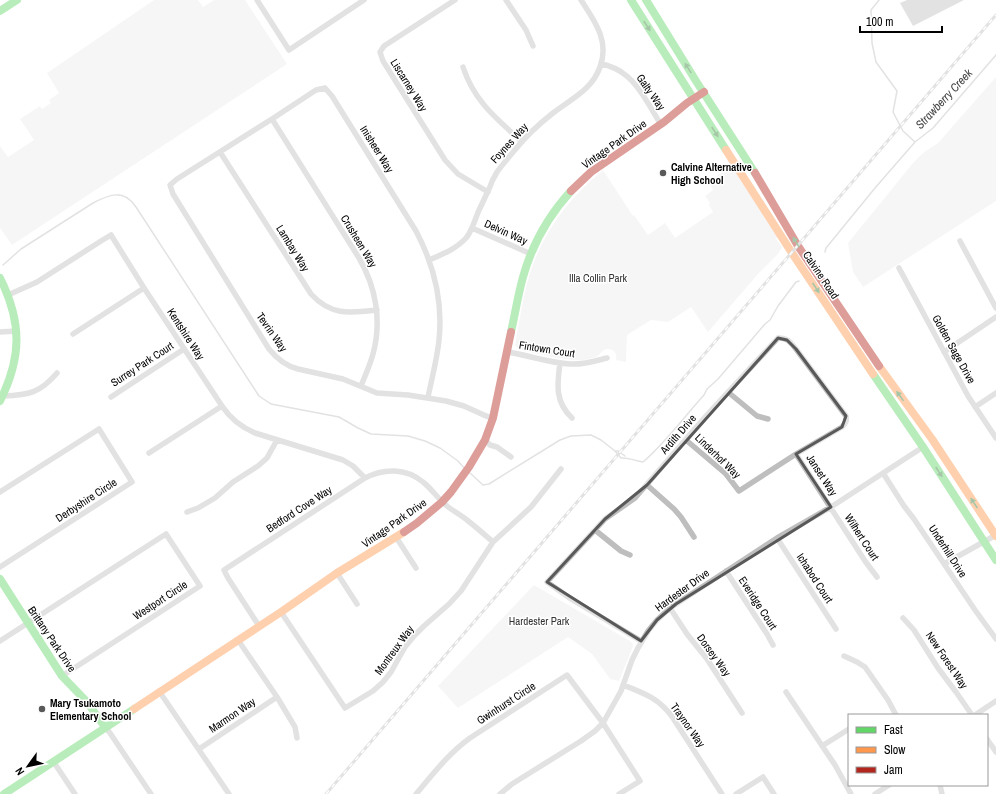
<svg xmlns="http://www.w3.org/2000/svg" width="996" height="794" viewBox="0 0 996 794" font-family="'Archivo Narrow',sans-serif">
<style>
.green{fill:#ececec}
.water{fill:#bfbfbf}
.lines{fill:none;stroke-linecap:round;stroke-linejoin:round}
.stream{stroke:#bfbfbf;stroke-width:1.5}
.street{stroke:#bebebe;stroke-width:5.5}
.fast{stroke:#63d668;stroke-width:8}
.slow{stroke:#ff974d;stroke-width:8}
.jam{stroke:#b3261e;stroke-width:8}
.rail-casing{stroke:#bebebe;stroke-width:3}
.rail{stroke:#fff;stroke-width:1.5;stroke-dasharray:4.5;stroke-linecap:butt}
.oneway{fill:#3b803e}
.marked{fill:none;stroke:#595959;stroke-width:3;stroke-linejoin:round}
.poi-dot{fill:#595959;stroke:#fff;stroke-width:1.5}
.labels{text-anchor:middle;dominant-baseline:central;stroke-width:3;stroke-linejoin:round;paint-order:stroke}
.street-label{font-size:11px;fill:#000;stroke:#fff}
.poi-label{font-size:11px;font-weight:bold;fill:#000;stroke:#fff;text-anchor:start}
.park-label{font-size:11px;fill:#333;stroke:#fff}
.water-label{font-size:12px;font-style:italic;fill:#444;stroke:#fff}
</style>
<rect width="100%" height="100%" fill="#fff"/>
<path class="green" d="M 154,0 L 198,0 L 203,7 L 214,0 L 245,0 L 287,64 L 12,245 L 0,228 L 0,146 L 8,157 L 34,140 L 20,119 L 40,106 L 42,109 L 51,103 L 49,100 L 59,93 L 47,73 Z
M 996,77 L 996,201 L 863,287 L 853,272 L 848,243 L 913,163 L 923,153 L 938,143 Z
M 732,167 L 778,237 L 776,239 L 782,247 L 778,254 L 758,274 L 708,332 L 691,307 L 668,322 L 651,320 L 627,335 L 626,362 L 616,360 C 617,354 615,350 609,349 C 603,348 601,354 596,357 C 593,358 588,359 584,360 C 563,361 541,354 520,350 L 517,348 L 515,345 C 520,320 523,294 531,270 C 545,229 570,197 603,170 L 633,216 L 634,215 L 648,235 L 665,223 L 675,238 L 713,212 L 709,205 L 710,203 L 705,196 L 713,190 L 708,181 Z
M 534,585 L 630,641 L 633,644 L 633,646 L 619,681 L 610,679 L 592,654 L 568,637 L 458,708 L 438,686 Z"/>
<path class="water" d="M 907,0 L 964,0 L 913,26 L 900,3 Z"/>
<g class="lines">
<path class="stream" d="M 879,0 L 871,10 L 872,43 L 876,62 L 897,91 L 893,112 L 903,131 L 915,142 L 933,128 L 996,55
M 825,252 L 826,248 L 875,188 L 915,142
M 3,265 L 21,249 L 93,203 C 110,194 124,189 136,207 L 259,396 L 271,404 L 339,417 L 358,428 L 371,434 L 408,436 L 425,441 L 440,448 L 458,461 L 465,469
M 615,451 L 618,451 L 625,456
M 470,473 L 483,485 L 489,484 L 560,440 L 571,436 L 591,435 L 601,440 L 615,451 L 621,458 C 628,457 635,461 643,462 C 665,443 684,417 704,395 L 707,389 L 718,379 L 765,324 L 770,320 L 778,306 L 796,282 L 799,281"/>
<path class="street" d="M 257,0 L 289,50 L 364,0
M 455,0 L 384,46 L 380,52 L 383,61 L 445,160 L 458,174 L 488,192
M 506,0 L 526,30 L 533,46
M 602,64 C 610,66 618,69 624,74 C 638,83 652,110 661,125
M 463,67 C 474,101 496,118 522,142
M 272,119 L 359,258 C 376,287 382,321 373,354 C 370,365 365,376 361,386
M 220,152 L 311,294 C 331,316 350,313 377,310
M 472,228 L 531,254
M 960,241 L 996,308
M 429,260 C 443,254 456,249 466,238 C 473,230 475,218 480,208 C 483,202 486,195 489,189 C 491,183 494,177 497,172 C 502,165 508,158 514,151 C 525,137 539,124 553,113 C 571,99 592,90 600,67 C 610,41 594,20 581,0
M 899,268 L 968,396 L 996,438
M 8,295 L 37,282 L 101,241 L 111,235 L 144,288 L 222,406 C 230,418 241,427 255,433 L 343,460 L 353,466 L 365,478
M 0,332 L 16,331
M 73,334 L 144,288
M 507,352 C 528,355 549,363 570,364 C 583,365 595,361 607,358
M 944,352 L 996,317
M 560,363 C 557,385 555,402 572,418
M 728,392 L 757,416 L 768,419
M 3,396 C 29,395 40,393 57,373
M 111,397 L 184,349
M 428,397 C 432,378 437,359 439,340 C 443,302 434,265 416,231 L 332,96 L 325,88 L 316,90 L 272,119 L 177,179 L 170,185 L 173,194 L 269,349 C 277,359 286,366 298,369 L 343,379 L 377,393 L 408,395 L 446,401 L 464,406 L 486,416 L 493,418
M 975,407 L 996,393
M 485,440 L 490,445 L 497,447 L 511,457
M 149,453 L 222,406
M 796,454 L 865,561 L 877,577
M 883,473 L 904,506 L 914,519 L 975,610 L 996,639
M 647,485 L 674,509 L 681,517 L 694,537
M 0,492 L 99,429 L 132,482 L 0,567
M 187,512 L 198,508 L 215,498 L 233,482 L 258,466 L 267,458 L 277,440
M 595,530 L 621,551 L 630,555
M 396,537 L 416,568
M 777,538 L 836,629
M 944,564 L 996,535
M 726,571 L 767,634 L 773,645
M 337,573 L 357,604
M 670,608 L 687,634 L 707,659 L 742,713
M 281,612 L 345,708 L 373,691 L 383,682 L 391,672 L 405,647 L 414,636 L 424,626 L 449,604 L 461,591 L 493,542 L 504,532 L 531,507 L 561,469
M 903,618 L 914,630 L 938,668 L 956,692 L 972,715
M 259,626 L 228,578 L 224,570 L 365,478 C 384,468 406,468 423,482 C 432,489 438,499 447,506 C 453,511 461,515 467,520 C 476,527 485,535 493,542
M 238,640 L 277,697 L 295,727 L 297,738
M 0,641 L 166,534 L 200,586 L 62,676
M 641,641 L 571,599 L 547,582 L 605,519 L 635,498 L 706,416 L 778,338 C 787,337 791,343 796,349 L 846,416 C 847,421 846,423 842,427 L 796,454 L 739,491 L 726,474 L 686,440
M 844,656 L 857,662 L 865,667 L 888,700 L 896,715
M 623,685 C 644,693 660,699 673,718 L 722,794
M 159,691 L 229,794
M 786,692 L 835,765 L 851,794
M 975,715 L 996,701
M 105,727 L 110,733 L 151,794
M 987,739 L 996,752
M 822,746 L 849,729
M 199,749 L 277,697
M 53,761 L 75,794
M 940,785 L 942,794
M 416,794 C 433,774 449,753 470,738 L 567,675 L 603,723 L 640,781 L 619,794
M 500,794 L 512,784 L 581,741 L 595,731 L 603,723 L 621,691 L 632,660 L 638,648 L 648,631 L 657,620 L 670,608 L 777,538 L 831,507 L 923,447
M 736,794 L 763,777 L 774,794
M 875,794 L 889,785"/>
<path class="fast" d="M 631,0 L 726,150
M 646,0 L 696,81 L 755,173
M 0,11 L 17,0
M 0,278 C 22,322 22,357 0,401
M 511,332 C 515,314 518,295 523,277 C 532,245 549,215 571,191
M 873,374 L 923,447 L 996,560
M 0,579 L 62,676 L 87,702 L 105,727
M 4,794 L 134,709"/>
<path class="slow" d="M 726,150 L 792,253 L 873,374
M 879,366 L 932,439 L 996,536
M 134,709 L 281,612 L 337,573 L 404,532"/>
<path class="jam" d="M 755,173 L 798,246 L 879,366
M 571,191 L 591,172 L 664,122 L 687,103 L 704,92
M 404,532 L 417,523 L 442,502 L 451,492 L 469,467 L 485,440 L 493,418 L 511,332"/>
<g class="rail-casing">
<path id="rail" d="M 326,794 L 996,15"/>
</g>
<use href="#rail" class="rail"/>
</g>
<defs><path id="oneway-solid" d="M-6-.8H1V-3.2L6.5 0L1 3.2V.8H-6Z"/></defs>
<g class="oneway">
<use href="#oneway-solid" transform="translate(647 26) rotate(57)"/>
<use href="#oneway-solid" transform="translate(688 68) rotate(-122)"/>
<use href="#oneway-solid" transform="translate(715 132) rotate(57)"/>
<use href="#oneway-solid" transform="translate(796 242) rotate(-121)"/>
<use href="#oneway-solid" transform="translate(816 288) rotate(56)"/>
<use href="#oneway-solid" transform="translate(900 396) rotate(-126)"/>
<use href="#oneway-solid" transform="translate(939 472) rotate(57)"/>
<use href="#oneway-solid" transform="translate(974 503) rotate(-124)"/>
</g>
<path d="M0 0H996V794H0ZM 778,338 L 787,340 L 796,349 L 846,416 L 842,427 L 796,454 L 831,507 L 676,604 L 657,620 L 641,641 L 547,582 L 605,519 L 647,485 Z" fill="#fff" fill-opacity=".55" fill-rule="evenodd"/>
<path class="marked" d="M 778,338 L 787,340 L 796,349 L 846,416 L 842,427 L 796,454 L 831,507 L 676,604 L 657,620 L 641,641 L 547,582 L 605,519 L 647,485 Z"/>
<g class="poi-dot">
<circle cx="663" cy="173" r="4"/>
<circle cx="42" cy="709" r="4"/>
</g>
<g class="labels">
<g class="street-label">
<text transform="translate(409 85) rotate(58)">Liscarney Way</text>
<text transform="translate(651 92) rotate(55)">Galty Way</text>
<text transform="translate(509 143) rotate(-48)">Foynes Way</text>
<text transform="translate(614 144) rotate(-35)">Vintage Park Drive</text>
<text transform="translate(377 149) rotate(58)">Inisheer Way</text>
<text transform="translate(506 232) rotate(24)">Delvin Way</text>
<text transform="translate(359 241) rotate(59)">Crusheen Way</text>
<text transform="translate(293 248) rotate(58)">Lambay Way</text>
<text transform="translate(821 275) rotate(56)">Calvine Road</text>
<text transform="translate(272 332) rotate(55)">Tevrin Way</text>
<text transform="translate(186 334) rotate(57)">Kentshire Way</text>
<text transform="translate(547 349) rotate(9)">Fintown Court</text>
<text transform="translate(954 349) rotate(61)">Golden Sage Drive</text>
<text transform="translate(142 364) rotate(-33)">Surrey Park Court</text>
<text transform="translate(678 434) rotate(-49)">Ardith Drive</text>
<text transform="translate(718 456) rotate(44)">Linderhof Way</text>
<text transform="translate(822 475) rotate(57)">Janset Way</text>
<text transform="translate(86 500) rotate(-33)">Derbyshire Circle</text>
<text transform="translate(299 509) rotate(-33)">Bedford Cove Way</text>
<text transform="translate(394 523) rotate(-35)">Vintage Park Drive</text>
<text transform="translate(862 537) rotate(57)">Wilhert Court</text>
<text transform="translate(948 551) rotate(57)">Underhill Drive</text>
<text transform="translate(815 578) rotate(57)">Ichabod Court</text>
<text transform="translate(682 590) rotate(-36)">Hardester Drive</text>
<text transform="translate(160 600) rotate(-33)">Westport Circle</text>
<text transform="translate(758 603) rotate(57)">Everidge Court</text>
<text transform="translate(52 639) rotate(56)">Brittany Park Drive</text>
<text transform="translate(394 650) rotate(-54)">Montreux Way</text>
<text transform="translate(714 655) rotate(54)">Dorsey Way</text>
<text transform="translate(947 660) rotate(56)">New Forest Way</text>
<text transform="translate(506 703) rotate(-33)">Gwinhurst Circle</text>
<text transform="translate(232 715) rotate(-34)">Marmon Way</text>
<text transform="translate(688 725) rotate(55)">Traynor Way</text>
</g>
<g class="poi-label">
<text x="671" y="167">Calvine Alternative<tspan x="671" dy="13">High School</tspan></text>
<text x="50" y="703">Mary Tsukamoto<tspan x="50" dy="13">Elementary School</tspan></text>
</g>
<g class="park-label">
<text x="598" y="278">Illa Collin Park</text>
<text x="539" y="621">Hardester Park</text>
</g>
<g class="water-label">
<text transform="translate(944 99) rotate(-47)">Strawberry Creek</text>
</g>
</g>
<rect x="848" y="714" width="140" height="72" fill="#ffffff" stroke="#999999"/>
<rect x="856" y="727" width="20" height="6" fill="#63d668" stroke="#999999"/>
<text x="884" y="734" font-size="12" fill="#000000">Fast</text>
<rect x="856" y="747" width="20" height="6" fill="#ff974d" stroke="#999999"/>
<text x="884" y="754" font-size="12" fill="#000000">Slow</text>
<rect x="856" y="767" width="20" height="6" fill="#b3261e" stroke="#999999"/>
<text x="884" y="774" font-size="12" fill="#000000">Jam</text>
<g transform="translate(28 766) rotate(237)" stroke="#ffffff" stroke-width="3" paint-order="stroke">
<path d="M0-3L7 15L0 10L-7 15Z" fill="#000000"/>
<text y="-6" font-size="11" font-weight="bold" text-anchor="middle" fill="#000000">N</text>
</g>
<path d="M860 26v6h82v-6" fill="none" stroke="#000000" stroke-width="2"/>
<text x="866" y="26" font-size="12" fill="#000000" stroke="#ffffff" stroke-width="3" paint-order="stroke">100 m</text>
</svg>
